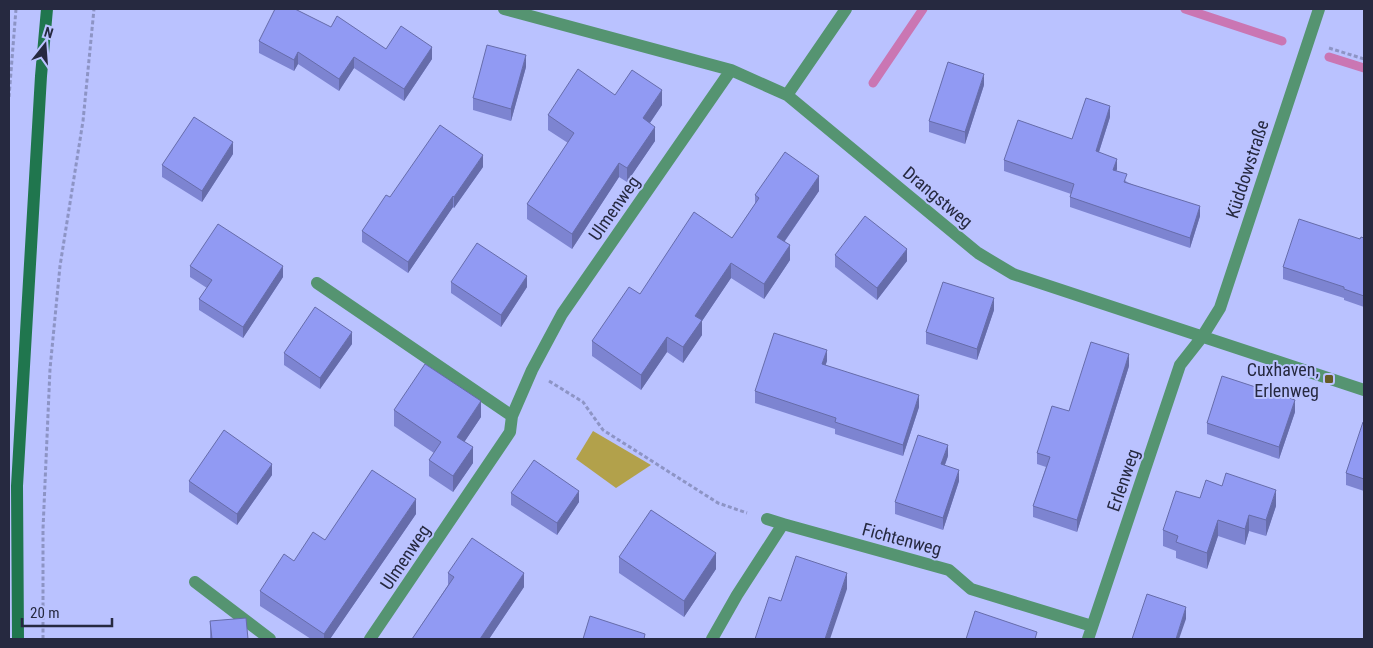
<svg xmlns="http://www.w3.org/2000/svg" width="1373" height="648" viewBox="0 0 1373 648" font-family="'Roboto Condensed',sans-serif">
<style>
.green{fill:#b2a14b}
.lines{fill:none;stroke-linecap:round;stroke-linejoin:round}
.stream{stroke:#ca76b3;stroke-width:9}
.path{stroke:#8d94c5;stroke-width:3;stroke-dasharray:4 2.5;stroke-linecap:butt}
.street{stroke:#559471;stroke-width:12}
.secondary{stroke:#20764e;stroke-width:12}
.wall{fill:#7d84d1}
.shaded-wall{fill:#666caa}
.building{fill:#919af3;stroke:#666caa}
.poi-dot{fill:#655b27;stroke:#bac2ff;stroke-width:2}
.labels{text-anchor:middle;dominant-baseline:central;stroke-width:4;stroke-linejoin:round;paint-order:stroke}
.street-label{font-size:18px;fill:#262940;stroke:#bac2ff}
.poi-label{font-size:18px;fill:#262940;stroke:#bac2ff;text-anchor:end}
</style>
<rect width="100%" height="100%" fill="#bac2ff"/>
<path class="green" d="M 593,431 L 651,465 L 616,488 L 576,459 Z"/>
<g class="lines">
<path class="stream" d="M 1185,9 L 1282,41
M 1329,57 L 1364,68
M 873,83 L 923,9"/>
<path class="path" d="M 1329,48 L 1364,59
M 9,97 L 16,9
M 549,381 L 583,402 L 603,430 L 718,503 L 747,513
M 43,639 L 43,529 L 50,369 L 60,266 L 83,121 L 94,9"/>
<path class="street" d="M 504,9 L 731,70 L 787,95 L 978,253 L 1013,274 L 1364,390
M 787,95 L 846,9
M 317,283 L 512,416
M 767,519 L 783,524
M 195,582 L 270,639
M 370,639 L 510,432 L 512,416 L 532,370 L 562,314 L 731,70
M 712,639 L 737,595 L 783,524 L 949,570 L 971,589 L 1092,626
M 1088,639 L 1180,365 L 1202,337 L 1220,308 L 1319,9"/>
<path class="secondary" d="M 18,639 L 17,486 L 41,76 L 47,9"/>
</g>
<path class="wall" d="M 331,27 L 386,49 L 432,59 L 404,101 L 354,68 L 339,91 L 298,64 L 294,71 L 259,53 L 259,41 Z
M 526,67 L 511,121 L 473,110 L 473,98 Z
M 984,85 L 965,144 L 929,132 L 929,121 Z
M 615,95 L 662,105 L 650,123 L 655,141 L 627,182 L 619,177 L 572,249 L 527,219 L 527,204 L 568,143 L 548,130 L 548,115 Z
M 1110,117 L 1099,152 L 1117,169 L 1116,171 L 1127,182 L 1200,216 L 1190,248 L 1070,207 L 1070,197 L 1071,194 L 1004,171 L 1004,160 L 1072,139 Z
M 233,154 L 202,202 L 162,177 L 162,165 Z
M 483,167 L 454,208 L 453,207 L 408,273 L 362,242 L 362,231 L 390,197 Z
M 819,191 L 785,241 L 790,260 L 764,299 L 731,278 L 702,321 L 702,335 L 683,363 L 667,352 L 641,390 L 592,356 L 592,341 L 640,294 L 732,238 L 755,204 L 755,195 Z
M 1364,238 L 1364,307 L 1344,300 L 1344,298 L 1283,279 L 1283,267 Z
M 835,255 L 907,261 L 877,300 L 835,267 Z
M 190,266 L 283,277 L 243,338 L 199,310 L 199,299 L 207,288 L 190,277 Z
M 451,282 L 527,287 L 501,327 L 451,293 Z
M 994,310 L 977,360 L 926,344 L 926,332 Z
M 352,344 L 320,389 L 284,365 L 284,353 Z
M 827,361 L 825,365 L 919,407 L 903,456 L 835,434 L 835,429 L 755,403 L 755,391 Z
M 1129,366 L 1077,532 L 1033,517 L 1033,506 L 1046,467 L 1037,464 L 1037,453 L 1069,411 Z
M 394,410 L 481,417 L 464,442 L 473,463 L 453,492 L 429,476 L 429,460 L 434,453 L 394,426 Z
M 1295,412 L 1279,459 L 1207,434 L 1207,423 Z
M 1364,422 L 1364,491 L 1346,485 L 1346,473 Z
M 948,456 L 945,465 L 959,481 L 943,530 L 895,514 L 895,502 Z
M 272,475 L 237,525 L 189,492 L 189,481 Z
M 511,493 L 579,502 L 557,535 L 511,505 Z
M 1200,498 L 1276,506 L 1266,536 L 1249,531 L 1245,545 L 1218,536 L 1207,569 L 1176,558 L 1176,551 L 1163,546 L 1163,530 Z
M 416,514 L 330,639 L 311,639 L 260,606 L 260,591 L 294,561 L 325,540 Z
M 619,557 L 716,569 L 684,617 L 619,573 Z
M 448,573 L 524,587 L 489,639 L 412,639 L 448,585 Z
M 210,621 L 248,639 L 210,639 Z"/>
<path class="shaded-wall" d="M 432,47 L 432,59 L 404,101 L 404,89 Z
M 298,52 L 298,64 L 294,71 L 294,60 Z
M 526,55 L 526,67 L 511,121 L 511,109 Z
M 354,57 L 354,68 L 339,91 L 339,79 Z
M 984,74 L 984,85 L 965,144 L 965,132 Z
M 662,90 L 662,105 L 643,133 L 643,118 Z
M 1110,106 L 1110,117 L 1096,161 L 1096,151 Z
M 655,127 L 655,141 L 627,182 L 627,168 Z
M 233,142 L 233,154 L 202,202 L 202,191 Z
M 483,155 L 483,167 L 454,208 L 454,197 Z
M 1117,159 L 1117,169 L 1113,180 L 1113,170 Z
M 619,163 L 619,177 L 572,249 L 572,234 Z
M 819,176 L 819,191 L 777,252 L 777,237 Z
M 453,196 L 453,207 L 408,273 L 408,262 Z
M 1200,206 L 1200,216 L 1190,248 L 1190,238 Z
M 790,245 L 790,260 L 764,299 L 764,284 Z
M 907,249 L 907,261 L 877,300 L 877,288 Z
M 731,263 L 731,278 L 702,321 L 702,335 L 683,363 L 683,347 L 695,316 Z
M 283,266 L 283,277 L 243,338 L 243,327 Z
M 527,276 L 527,287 L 501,327 L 501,315 Z
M 994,298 L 994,310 L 977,360 L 977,349 Z
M 352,332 L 352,344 L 320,389 L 320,378 Z
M 667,337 L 667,352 L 641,390 L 641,375 Z
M 827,350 L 827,361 L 822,376 L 822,364 Z
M 1129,354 L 1129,366 L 1077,532 L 1077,520 Z
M 919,395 L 919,407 L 903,456 L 903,445 Z
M 1295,400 L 1295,412 L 1279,459 L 1279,447 Z
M 481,401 L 481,417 L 457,453 L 457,437 Z
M 948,445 L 948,456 L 941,475 L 941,464 Z
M 473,447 L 473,463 L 453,492 L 453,476 Z
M 272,464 L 272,475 L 237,525 L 237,514 Z
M 959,470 L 959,481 L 943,530 L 943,518 Z
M 1276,490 L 1276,506 L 1266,536 L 1266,520 Z
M 579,491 L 579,502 L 557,535 L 557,523 Z
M 416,499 L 416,514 L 330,639 L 324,639 L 324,634 Z
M 1249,515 L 1249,531 L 1245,545 L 1245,529 Z
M 1218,520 L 1218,536 L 1207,569 L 1207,553 Z
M 716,553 L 716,569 L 684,617 L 684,601 Z
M 524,573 L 524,587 L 489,639 L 480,639 Z
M 847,573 L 847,589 L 830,639 L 825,639 Z
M 1186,607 L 1186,619 L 1179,639 L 1176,639 Z"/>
<path class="building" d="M 275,9 L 295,9 L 331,27 L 337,16 L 386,49 L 401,26 L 432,47 L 404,89 L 354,57 L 339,79 L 298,52 L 294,60 L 259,41 Z
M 487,45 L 526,55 L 511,109 L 473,98 Z
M 948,62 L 984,74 L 965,132 L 929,121 Z
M 578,69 L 615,95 L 632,70 L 662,90 L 643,118 L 655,127 L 627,168 L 619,163 L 572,234 L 527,204 L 574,133 L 548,115 Z
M 1086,98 L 1110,106 L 1096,151 L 1117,159 L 1113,170 L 1127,174 L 1124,182 L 1200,206 L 1190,238 L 1070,197 L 1074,184 L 1004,160 L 1018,120 L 1072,139 Z
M 194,117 L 233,142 L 202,191 L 162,165 Z
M 440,125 L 483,155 L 454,197 L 453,196 L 408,262 L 362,231 L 386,195 L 390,197 Z
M 785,152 L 819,176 L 777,237 L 790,245 L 764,284 L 731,263 L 695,316 L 702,320 L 683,347 L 667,337 L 641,375 L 592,341 L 629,287 L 640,294 L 694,212 L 732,238 L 759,198 L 755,195 Z
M 865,216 L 907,249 L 877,288 L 835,255 Z
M 1299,219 L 1360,239 L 1361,237 L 1364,238 L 1364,296 L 1344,289 L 1344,287 L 1283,267 Z
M 218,224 L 283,266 L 243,327 L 199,299 L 212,280 L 190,266 Z
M 477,243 L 527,276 L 501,315 L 451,282 Z
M 943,282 L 994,298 L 977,349 L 926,332 Z
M 315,307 L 352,332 L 320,378 L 284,353 Z
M 774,333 L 827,350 L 822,364 L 919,395 L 903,445 L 835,422 L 836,418 L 755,391 Z
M 1091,342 L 1129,354 L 1077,520 L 1033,506 L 1050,457 L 1037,453 L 1052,406 L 1069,411 Z
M 425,364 L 481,401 L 457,437 L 473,447 L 453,476 L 429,460 L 441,442 L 394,410 Z
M 1222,376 L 1295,400 L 1279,447 L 1207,423 Z
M 1363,422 L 1364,422 L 1364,479 L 1346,473 Z
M 224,430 L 272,464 L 237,514 L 189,481 Z
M 918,435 L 948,445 L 941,464 L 959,470 L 943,518 L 895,502 Z
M 534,460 L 579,491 L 557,523 L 511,493 Z
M 372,470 L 416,499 L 324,634 L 260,591 L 284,554 L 294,561 L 313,532 L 325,540 Z
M 1226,473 L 1276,490 L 1266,520 L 1249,515 L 1245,529 L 1218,520 L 1207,553 L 1176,542 L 1178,536 L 1163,530 L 1176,491 L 1200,498 L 1206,480 L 1222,486 Z
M 651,510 L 716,553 L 684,601 L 619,557 Z
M 472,538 L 524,573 L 480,639 L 412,639 L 454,577 L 448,573 Z
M 796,556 L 847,573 L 825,639 L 755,639 L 769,597 L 781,601 Z
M 1147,594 L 1186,607 L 1176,639 L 1132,639 Z
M 975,611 L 1037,632 L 1035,639 L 966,639 Z
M 590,616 L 645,634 L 644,639 L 583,639 Z
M 246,618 L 248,639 L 212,639 L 210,621 Z"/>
<rect class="poi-dot" x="1324" y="374" width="10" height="10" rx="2.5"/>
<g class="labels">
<g class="street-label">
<text transform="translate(1247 169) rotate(-72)">Küddowstraße</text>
<text transform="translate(938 197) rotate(40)">Drangstweg</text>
<text transform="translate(614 208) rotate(-55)">Ulmenweg</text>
<text transform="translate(1123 480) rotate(-71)">Erlenweg</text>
<text transform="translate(902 539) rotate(15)">Fichtenweg</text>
<text transform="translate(405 557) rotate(-56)">Ulmenweg</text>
</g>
<g class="poi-label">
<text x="1319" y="369">Cuxhaven,<tspan x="1319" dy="21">Erlenweg</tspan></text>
</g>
</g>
<rect width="1373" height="648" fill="none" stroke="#262940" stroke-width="20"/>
<g transform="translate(45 45) rotate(17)" stroke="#bac2ff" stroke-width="4" paint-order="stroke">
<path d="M0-4L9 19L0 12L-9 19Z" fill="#262940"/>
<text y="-8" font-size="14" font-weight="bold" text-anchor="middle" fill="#262940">N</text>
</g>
<path d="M22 618v8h90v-8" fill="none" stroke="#262940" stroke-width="2.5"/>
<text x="30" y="618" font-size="15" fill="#262940" stroke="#bac2ff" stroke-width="4" paint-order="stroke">20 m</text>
</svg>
